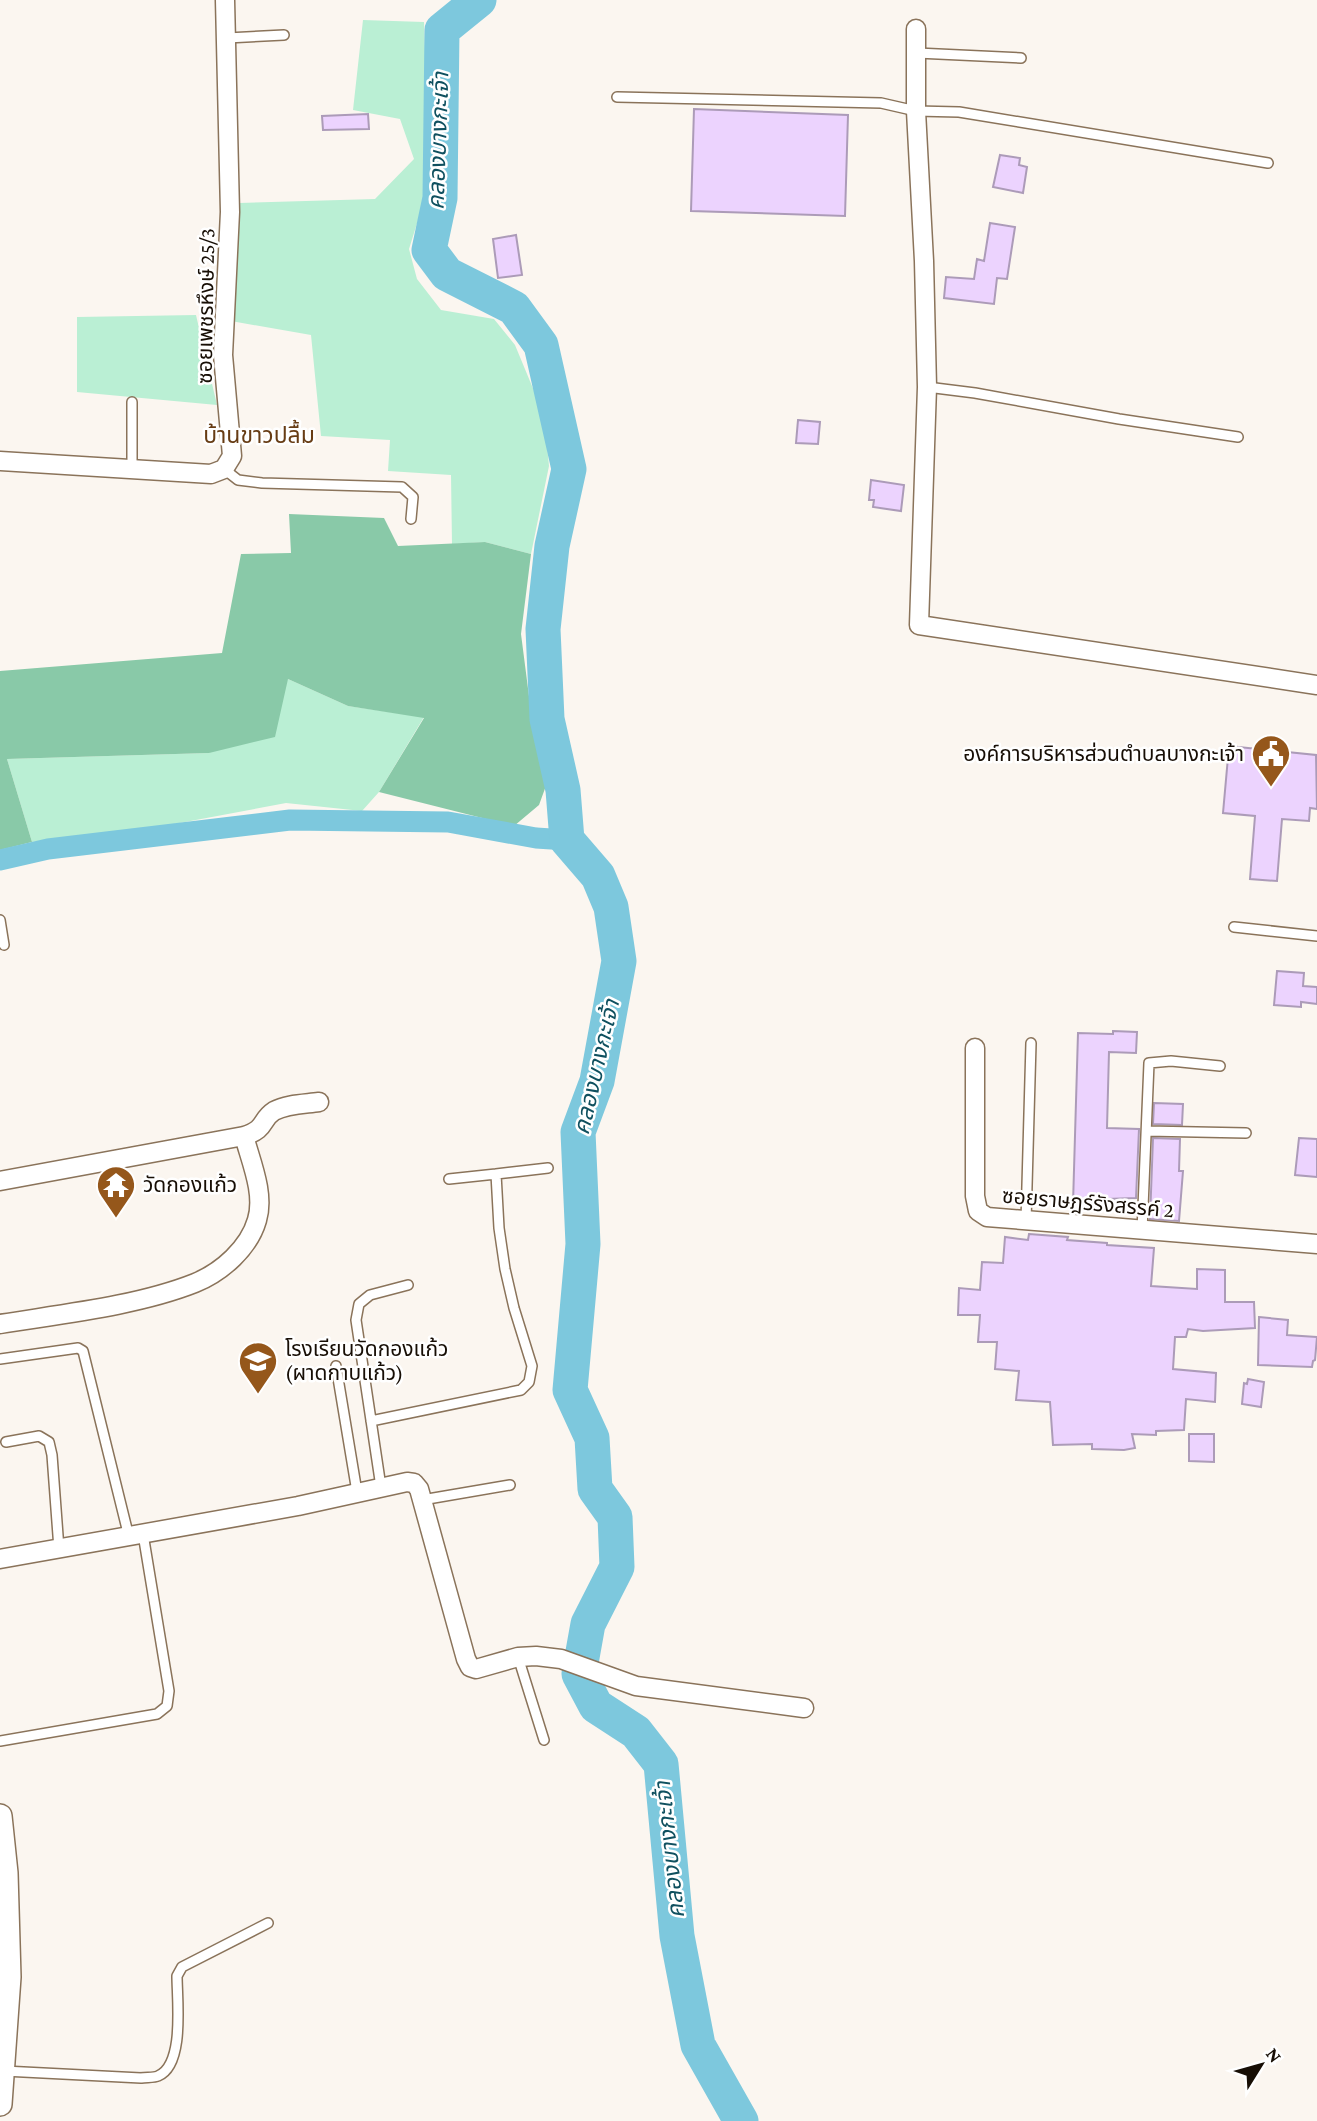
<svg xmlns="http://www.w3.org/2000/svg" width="1317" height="2121" viewBox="0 0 1317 2121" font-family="'Crimson Pro','Noto Sans Thai',serif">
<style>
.green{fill:#baefd4}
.forest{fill:#89c9a8}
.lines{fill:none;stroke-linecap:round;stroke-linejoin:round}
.canal{stroke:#7dc8dd;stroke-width:21}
.river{stroke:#7dc8dd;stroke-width:35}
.building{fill:#ecd3fe;stroke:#ac9bb8;stroke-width:2}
.service-casing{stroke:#8a735a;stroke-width:12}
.minor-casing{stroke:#8a735a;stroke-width:21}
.tertiary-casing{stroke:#8a735a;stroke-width:26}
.service{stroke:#fff;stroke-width:9}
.minor{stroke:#fff;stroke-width:18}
.tertiary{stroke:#fff;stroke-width:23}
.labels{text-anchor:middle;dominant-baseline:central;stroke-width:5;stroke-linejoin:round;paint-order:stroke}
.street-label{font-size:21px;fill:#170e05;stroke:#fff}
.poi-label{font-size:21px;fill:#170e05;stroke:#fff;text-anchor:start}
.water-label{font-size:23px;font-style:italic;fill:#0f505f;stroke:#fff}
.neighbourhood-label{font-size:23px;fill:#673c14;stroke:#fff}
</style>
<rect width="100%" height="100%" fill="#fbf6f0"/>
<path class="green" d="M 363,20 L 424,22 L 428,147 L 424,201 L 409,249 L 417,279 L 441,310 L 494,319 L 515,345 L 544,415 L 549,466 L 531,554 L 485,542 L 452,544 L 451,475 L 388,471 L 390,440 L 321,436 L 311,335 L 231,321 L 239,203 L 375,199 L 414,159 L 400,119 L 353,110 Z
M 196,315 L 217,405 L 77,392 L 77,317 Z
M 288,679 L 348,706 L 424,717 L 379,792 L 362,811 L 286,803 L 153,828 L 32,842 L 7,759 L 209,753 Z"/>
<path class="forest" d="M 289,514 L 384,518 L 398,546 L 485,542 L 531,554 L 521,634 L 530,704 L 547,783 L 539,805 L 514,826 L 379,792 L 424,718 L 348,706 L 288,679 L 275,737 L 209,753 L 7,759 L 32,842 L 0,850 L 0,671 L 222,653 L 241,554 L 291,553 Z"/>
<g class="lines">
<path class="canal" d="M 0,860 L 48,849 L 290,820 L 448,822 L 536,838 L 567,840"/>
<path class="river" d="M 479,0 L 442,30 L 440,198 L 429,250 L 447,274 L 514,308 L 541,345 L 569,469 L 552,546 L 543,629 L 547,719 L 563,790 L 567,840 L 598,876 L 611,907 L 619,961 L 597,1081 L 578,1132 L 583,1244 L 570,1390 L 592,1438 L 595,1489 L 615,1517 L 617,1567 L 588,1624 L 579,1674 L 596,1706 L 636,1732 L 661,1764 L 677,1936 L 698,2045 L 741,2121"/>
</g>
<path class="building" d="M 694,109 L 848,115 L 845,216 L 691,211 Z
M 368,114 L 369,129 L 323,130 L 322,116 Z
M 1000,155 L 1020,158 L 1019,165 L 1027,167 L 1023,193 L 993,187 Z
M 990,223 L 1015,227 L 1007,279 L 997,278 L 994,304 L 944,298 L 946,277 L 974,279 L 977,259 L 984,261 Z
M 516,235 L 522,275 L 498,278 L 493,239 Z
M 798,420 L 820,422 L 818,444 L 796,443 Z
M 871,480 L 904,485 L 901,511 L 873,507 L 874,500 L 869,500 Z
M 1229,746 L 1316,755 L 1317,809 L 1310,808 L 1309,821 L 1282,819 L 1277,881 L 1250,879 L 1255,816 L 1223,813 Z
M 1277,971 L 1304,973 L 1303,986 L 1317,987 L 1317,1004 L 1301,1002 L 1301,1007 L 1274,1005 Z
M 1113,1031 L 1137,1032 L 1136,1053 L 1109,1052 L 1107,1128 L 1139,1129 L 1136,1198 L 1107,1199 L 1107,1205 L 1073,1204 L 1078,1033 L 1113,1034 Z
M 1154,1103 L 1183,1104 L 1182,1125 L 1153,1124 Z
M 1153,1138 L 1180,1139 L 1179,1171 L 1183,1171 L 1179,1221 L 1150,1219 Z
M 1299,1138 L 1317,1139 L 1317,1177 L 1295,1175 Z
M 1029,1234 L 1068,1237 L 1067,1240 L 1107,1243 L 1107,1245 L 1154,1248 L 1151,1286 L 1197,1289 L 1197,1269 L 1225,1270 L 1225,1302 L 1254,1302 L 1255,1328 L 1203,1331 L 1188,1329 L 1186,1337 L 1175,1337 L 1173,1369 L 1216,1373 L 1215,1402 L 1186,1399 L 1184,1430 L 1156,1431 L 1156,1435 L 1132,1434 L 1135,1448 L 1124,1450 L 1092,1449 L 1092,1444 L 1053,1445 L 1050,1402 L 1016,1400 L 1019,1371 L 995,1369 L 997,1342 L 978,1342 L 980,1315 L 958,1315 L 959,1288 L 980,1290 L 982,1262 L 1003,1263 L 1005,1237 L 1028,1240 Z
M 1259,1317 L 1288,1320 L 1287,1335 L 1317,1337 L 1315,1360 L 1313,1361 L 1312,1367 L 1258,1365 Z
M 1248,1379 L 1264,1382 L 1261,1407 L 1242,1404 L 1244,1383 L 1247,1384 Z
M 1189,1434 L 1214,1434 L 1214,1462 L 1189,1461 Z"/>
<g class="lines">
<g class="service-casing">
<path id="service" d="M 227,38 L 284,35
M 917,53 L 1021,58
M 617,97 L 881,103 L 916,111 L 959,112 L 1268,163
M 927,387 L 975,393 L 1119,419 L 1238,437
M 132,402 L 132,469
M 224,469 L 238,480 L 262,483 L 402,487 L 413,497 L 411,519
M 0,920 L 4,945
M 1234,927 L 1317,936
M 1147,1131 L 1246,1133
M 449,1179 L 496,1174
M 1026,1221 L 1031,1043
M 1142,1231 L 1149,1063 L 1171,1061 L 1220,1066
M 0,1359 L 78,1348 L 83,1351 L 129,1537
M 336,1366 L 357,1492
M 371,1421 L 521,1390 L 529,1382 L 532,1366 L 514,1308 L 505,1269 L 499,1228 L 496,1174 L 548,1168
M 6,1442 L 39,1436 L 49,1442 L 52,1455 L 59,1549
M 381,1487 L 356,1320 L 359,1304 L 370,1295 L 408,1285
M 422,1500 L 510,1485
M 518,1657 L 544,1740
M 0,1741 L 157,1714 L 167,1706 L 169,1691 L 143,1534
M 4,2071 L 141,2078 C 146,2077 154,2078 158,2076 C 185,2065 177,2000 177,1976 L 182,1967 L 268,1923"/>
</g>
<g class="minor-casing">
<path id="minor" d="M 916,29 L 916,111 L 924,261 L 927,387 L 919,625 L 1317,685
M 0,461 L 211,474 L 224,469 L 232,456 L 223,355 L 230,212 L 225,0
M 975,1048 L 975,1196 L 978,1211 L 987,1217 L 1317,1244
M 0,1181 L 244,1136 C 267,1129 260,1120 274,1111 C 287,1104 305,1104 319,1102
M 0,1324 C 61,1314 137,1306 195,1283 C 222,1272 249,1248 257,1220 C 265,1194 251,1162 244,1136
M 0,1559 L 298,1506 L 407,1482 L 414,1483 L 419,1489 L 466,1659 L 470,1667 L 476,1669 L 518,1657 L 536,1656 L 561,1659 L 636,1686 L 804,1708"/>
</g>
<g class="tertiary-casing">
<path id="tertiary" d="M 0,1816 L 6,1873 L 9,1977 L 0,2104"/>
</g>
<use href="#service" class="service"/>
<use href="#minor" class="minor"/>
<use href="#tertiary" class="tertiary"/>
</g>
<defs>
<g id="civic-pin" transform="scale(2.0125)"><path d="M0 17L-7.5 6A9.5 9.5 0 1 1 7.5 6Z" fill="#95571b" stroke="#fff"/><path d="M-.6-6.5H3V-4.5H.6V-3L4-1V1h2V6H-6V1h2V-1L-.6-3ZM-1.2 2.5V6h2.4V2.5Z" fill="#fff"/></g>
<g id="temple-pin" transform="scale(2.0125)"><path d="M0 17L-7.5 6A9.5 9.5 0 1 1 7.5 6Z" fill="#95571b" stroke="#fff"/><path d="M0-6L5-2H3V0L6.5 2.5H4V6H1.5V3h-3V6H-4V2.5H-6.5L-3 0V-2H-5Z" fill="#fff"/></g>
<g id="school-pin" transform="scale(2.0125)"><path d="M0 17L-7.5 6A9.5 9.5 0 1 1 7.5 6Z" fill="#95571b" stroke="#fff"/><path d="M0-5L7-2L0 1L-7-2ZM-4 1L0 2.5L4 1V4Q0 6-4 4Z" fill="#fff"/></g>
</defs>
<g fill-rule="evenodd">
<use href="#civic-pin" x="1271" y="754"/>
<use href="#temple-pin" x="116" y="1185"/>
<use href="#school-pin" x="258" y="1361"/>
</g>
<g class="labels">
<g class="street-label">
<text transform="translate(206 306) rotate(-89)">ซอยเพชรหึงษ์ 25/3</text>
<text transform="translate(1088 1203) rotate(5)">ซอยราษฎร์รังสรรค์ 2</text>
</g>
<g class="poi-label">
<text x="1244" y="754" text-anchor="end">องค์การบริหารส่วนตำบลบางกะเจ้า</text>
<text x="143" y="1185">วัดกองแก้ว</text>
<text x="285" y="1349">โรงเรียนวัดกองแก้ว<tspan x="285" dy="24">(ผาดกาบแก้ว)</tspan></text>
</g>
<g class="water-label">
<text transform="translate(438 141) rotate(-88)">คลองบางกะเจ้า</text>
<text transform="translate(596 1067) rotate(-77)">คลองบางกะเจ้า</text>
<text transform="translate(669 1850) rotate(-96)">คลองบางกะเจ้า</text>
</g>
<g class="neighbourhood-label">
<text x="259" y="435">บ้านขาวปลื้ม</text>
</g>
</g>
<g transform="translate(1261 2065) rotate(53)" stroke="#ffffff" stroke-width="5" paint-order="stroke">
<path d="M0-5L12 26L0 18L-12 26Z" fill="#170e05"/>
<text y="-10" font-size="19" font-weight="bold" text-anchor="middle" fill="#170e05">N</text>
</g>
</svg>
